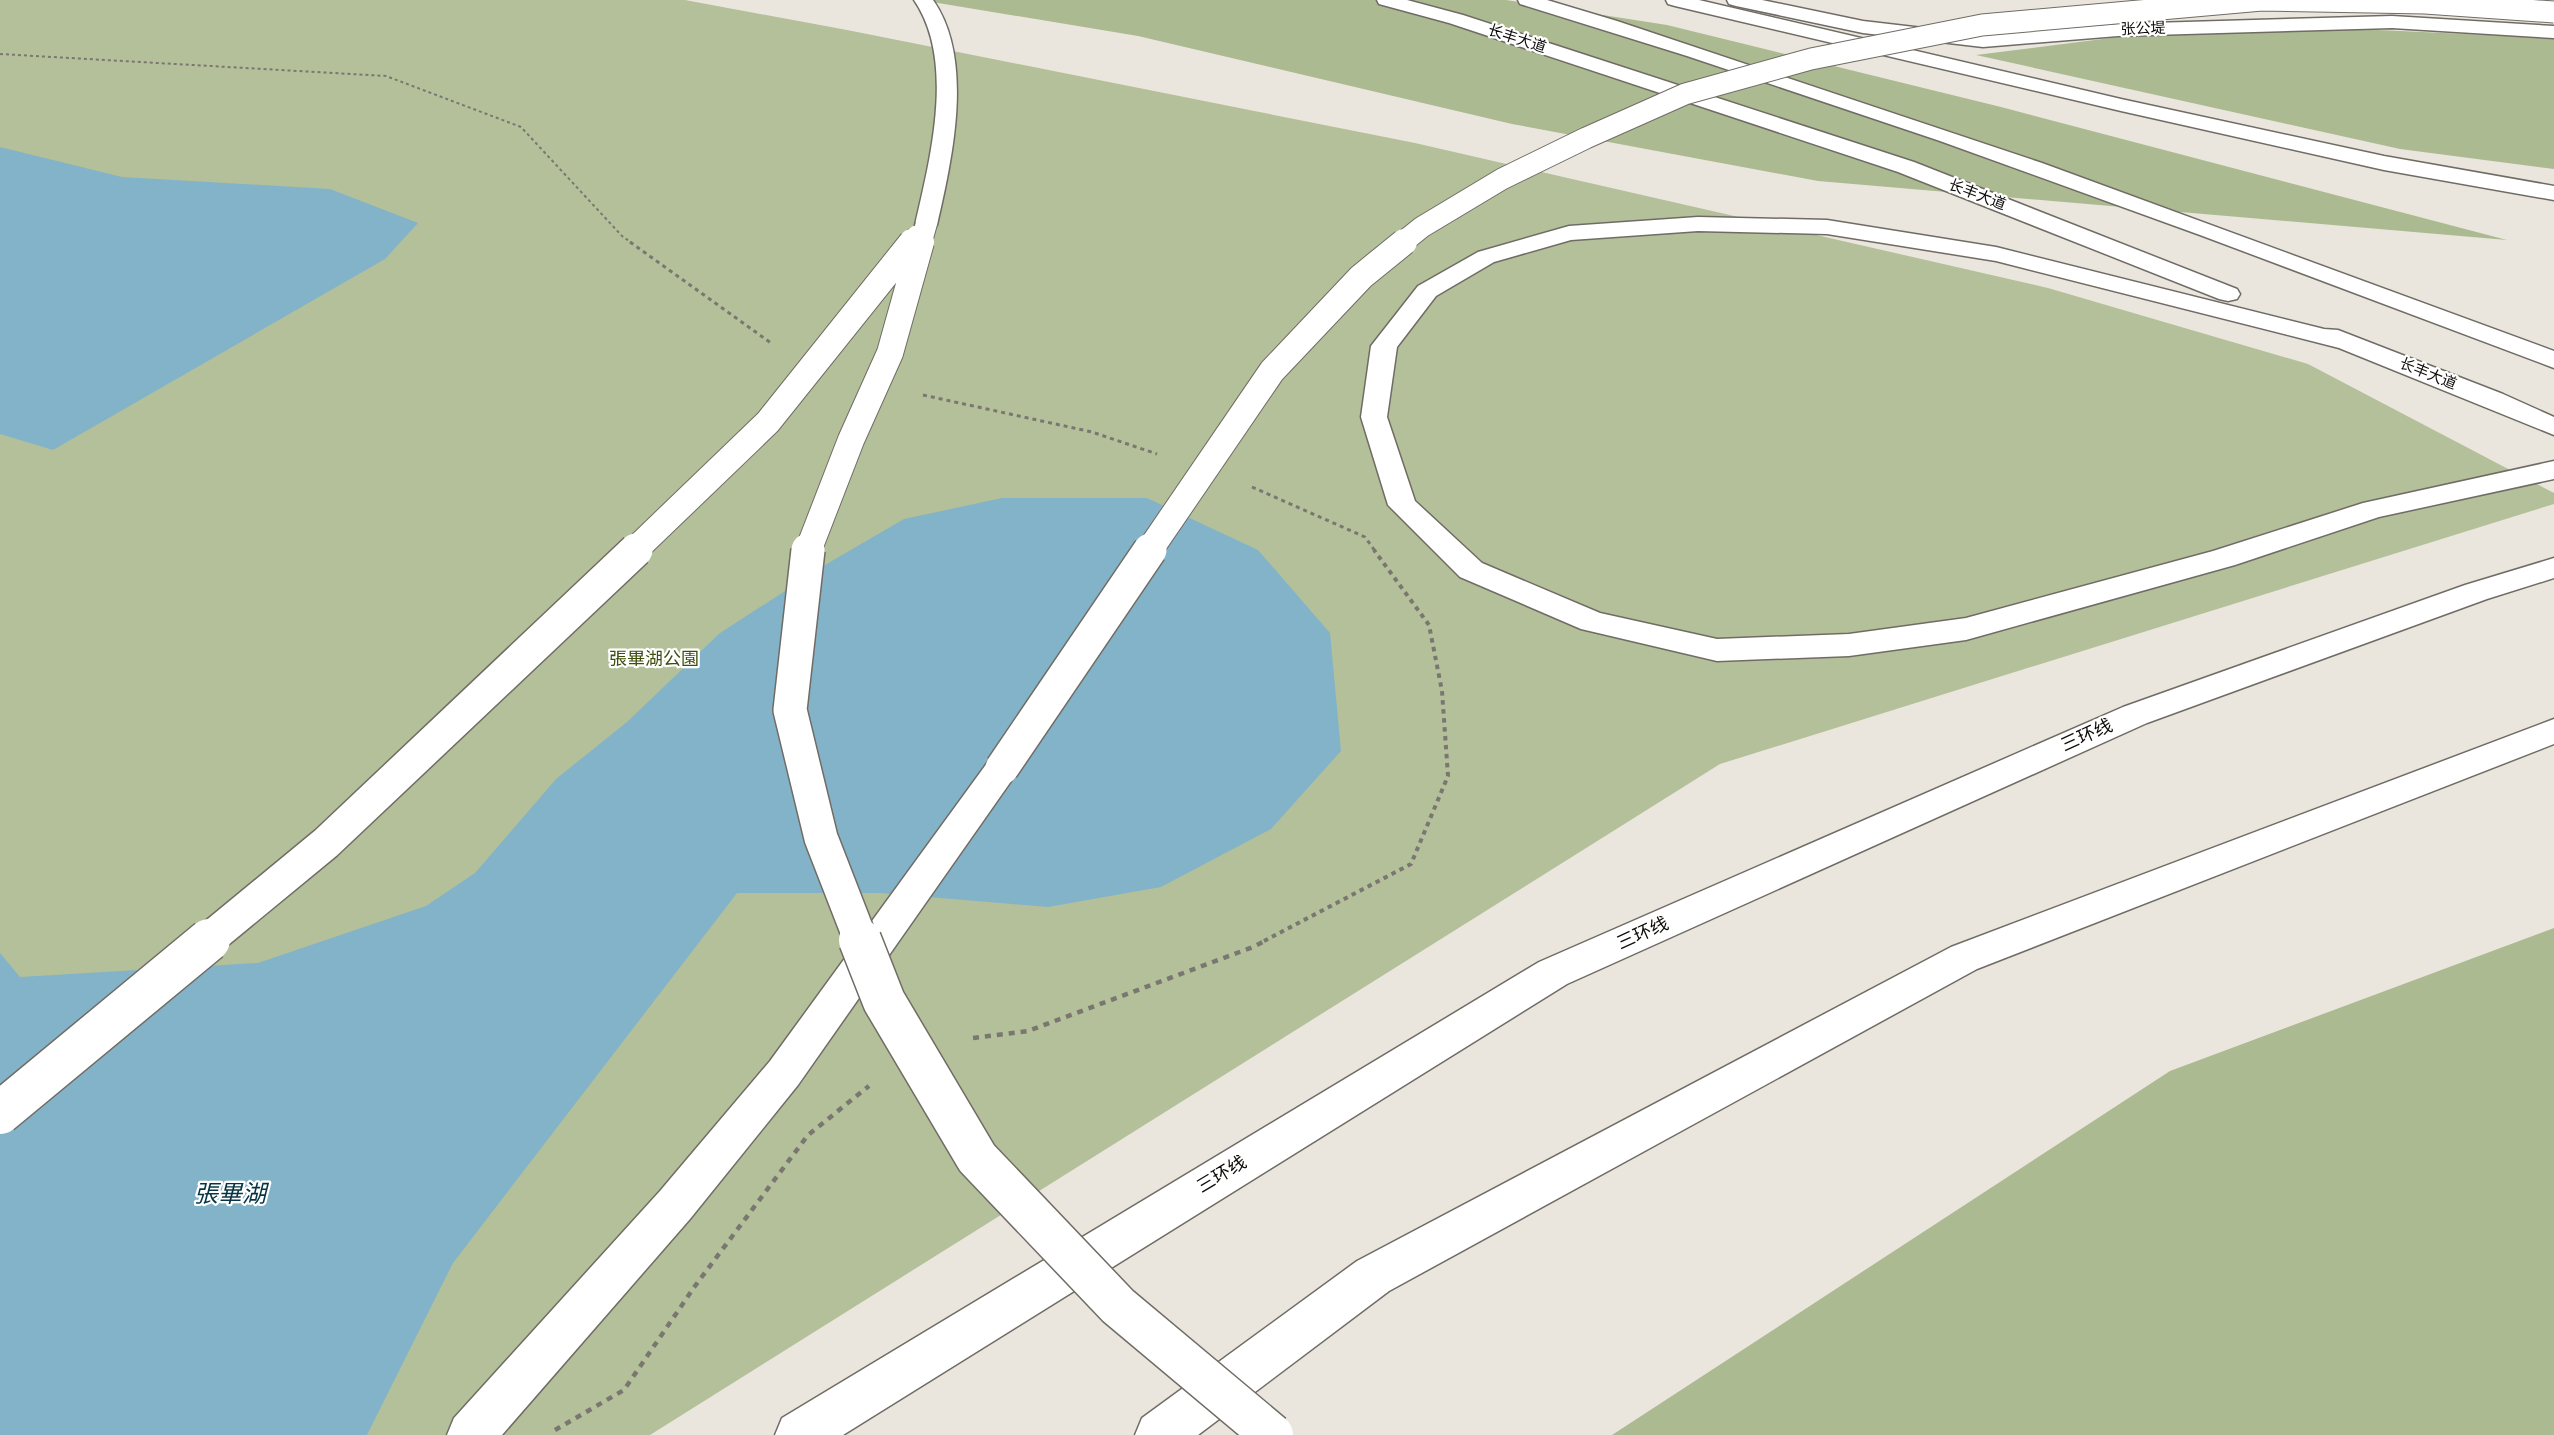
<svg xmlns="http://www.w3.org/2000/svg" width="2554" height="1435" viewBox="0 0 2554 1435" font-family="'Alegreya Sans','Noto Sans SC',sans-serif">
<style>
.green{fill:#b3c09a}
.forest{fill:#acba91}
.water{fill:#83b3c8}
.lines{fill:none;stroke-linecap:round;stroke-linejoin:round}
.secondary-casing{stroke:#706c65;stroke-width:3}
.highway-casing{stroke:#706c65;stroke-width:3}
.path-far3{stroke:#7a7771;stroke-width:2;stroke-dasharray:3 3;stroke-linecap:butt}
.path-far2{stroke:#7a7771;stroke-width:3;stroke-dasharray:4 4;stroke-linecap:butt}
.path-far1{stroke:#7a7771;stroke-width:4;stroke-dasharray:4.5 4.5;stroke-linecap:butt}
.path{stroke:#7a7771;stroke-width:4.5;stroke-dasharray:6 6;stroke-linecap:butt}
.secondary{fill:#fff;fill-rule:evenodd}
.highway{fill:#fff;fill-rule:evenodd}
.highway-bridge-far3-casing{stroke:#706c65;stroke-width:23;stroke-linecap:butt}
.highway-bridge-far2-casing{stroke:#706c65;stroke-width:28;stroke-linecap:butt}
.highway-bridge-far1-casing{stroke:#706c65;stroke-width:36;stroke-linecap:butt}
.highway-bridge-casing{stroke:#706c65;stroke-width:45;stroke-linecap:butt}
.highway-bridge-far3{stroke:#fff;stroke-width:21}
.highway-bridge-far2{stroke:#fff;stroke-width:26}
.highway-bridge-far1{stroke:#fff;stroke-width:33}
.highway-bridge{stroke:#fff;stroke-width:42}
.labels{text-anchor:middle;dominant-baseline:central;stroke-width:4.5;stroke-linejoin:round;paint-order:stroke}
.far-street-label{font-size:15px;fill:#0c0b08;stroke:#fff}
.park-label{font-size:18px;fill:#3e4e0d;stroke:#fff}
.street-label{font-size:18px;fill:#0c0b08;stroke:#fff}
.near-water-label{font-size:24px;font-style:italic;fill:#063443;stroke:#fff}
</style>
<rect width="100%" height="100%" fill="#eae6dd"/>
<path class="green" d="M 0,0 L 685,0 L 847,30 L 1415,143 L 2048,288 L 2308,364 L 2554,493 L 2554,504 L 1720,764 L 650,1435 L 0,1435 Z"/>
<path class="forest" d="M 920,0 L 1506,0 L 1667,25 L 2001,107 L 2507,240 L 1818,181 L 1512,124 L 1138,36 Z
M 2228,23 L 2554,38 L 2554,169 L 2400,149 L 1976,55 Z
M 2554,928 L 2554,1435 L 1612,1435 L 2170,1071 Z"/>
<path class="water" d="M 0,147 L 122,177 L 330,189 L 418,223 L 385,259 L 53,450 L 0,434 Z
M 1002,498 L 1147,498 L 1258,550 L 1330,633 L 1341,751 L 1271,829 L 1161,887 L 1048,907 L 880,893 L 737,893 L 453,1263 L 367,1435 L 0,1435 L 0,953 L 20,977 L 258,963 L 426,906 L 475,873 L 556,779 L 627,722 L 720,633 L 830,562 L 904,519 Z"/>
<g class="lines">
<g class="secondary-casing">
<path id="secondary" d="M 1727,0 L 1762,0 L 1863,21 L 1983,35 L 2118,24 L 2392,16 L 2554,26 L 2554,38 L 2392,28 L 2118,36 L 1983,47 L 1863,33 L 1736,6 L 1729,4 Z"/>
</g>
<g class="highway-casing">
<path id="highway" d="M 914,0 L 933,0 C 975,60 952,159 937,225 L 934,230 L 926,232 L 918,230 L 915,225 C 930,159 956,61 914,0 Z
M 1377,0 L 1407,0 L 1463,15 L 1914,162 L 2237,289 L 2240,294 L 2237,299 L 2228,301 L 2219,299 L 1898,172 L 1449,23 L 1379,4 Z
M 1518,0 L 1547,0 L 1617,21 L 2042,163 L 2554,351 L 2554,368 L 2200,235 L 1940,141 L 1687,56 L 1520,4 Z
M 1666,0 L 1699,0 L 2121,99 L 2384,156 L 2554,186 L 2554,200 L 2384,170 L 2121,111 L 1675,6 L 1668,4 Z
M 1698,217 L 1827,220 L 1996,247 L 2324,329 L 2338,330 L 2503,394 L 2554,417 L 2554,435 L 2339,348 L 1996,261 L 1827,234 L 1698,231 L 1571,240 L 1494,262 L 1436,296 L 1397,347 L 1387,417 L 1415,501 L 1482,563 L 1600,613 L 1717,639 L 1849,634 L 1966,618 L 2213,551 L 2363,503 L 2554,461 L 2554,479 L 2379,517 L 2235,565 L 1966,640 L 1849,656 L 1717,661 L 1581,629 L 1460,577 L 1388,505 L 1361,417 L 1371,346 L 1418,286 L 1478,252 L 1569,226 Z
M 2554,558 L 2554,578 L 2487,599 L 2147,723 L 1567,984 L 843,1435 L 775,1435 L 782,1418 L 1539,962 L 2123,707 L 2465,585 Z
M 2554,719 L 2554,744 L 1977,969 L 1389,1291 L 1198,1435 L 1135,1435 L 1142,1418 L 1357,1261 L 1951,947 Z
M 1002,755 L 1014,759 L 1019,768 L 1014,777 L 798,1085 L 690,1219 L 502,1435 L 447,1435 L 454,1418 L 660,1191 L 770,1061 L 990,759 Z"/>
</g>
<path class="path-far3" d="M 0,54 L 386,76 L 521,127 L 622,236 L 632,243"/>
<path class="path-far2" d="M 630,242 L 771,343
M 923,395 L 1092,432 L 1157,454
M 1252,487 L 1365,537 L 1375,551"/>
<path class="path-far1" d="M 1264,941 L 1411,864 L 1448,776 L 1442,691 L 1429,625 L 1374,550"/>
<path class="path" d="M 973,1038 L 1028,1031 L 1253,947 L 1267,940
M 555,1430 L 624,1390 L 695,1286 L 808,1135 L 869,1086"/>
<use href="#secondary" class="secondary"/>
<use href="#highway" class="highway"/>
<g class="highway-bridge-far3-casing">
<path id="highway-bridge-far3" d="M 911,243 L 917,236
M 921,243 L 926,225
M 1402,243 L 1422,227 L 1502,179 L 1586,138 L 1685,94 L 1811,59 L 1982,25 L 2262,0 L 2425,3 L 2554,12"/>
</g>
<g class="highway-bridge-far2-casing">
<path id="highway-bridge-far2" d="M 634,551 L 768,422 L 912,242
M 808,551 L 851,440 L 890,353 L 921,242
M 1149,551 L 1272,371 L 1361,277 L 1404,242"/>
</g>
<g class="highway-bridge-far1-casing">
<path id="highway-bridge-far1" d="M 808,550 L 790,710 L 821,838 L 861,941
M 1002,768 L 1150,550
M 207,941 L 326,843 L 636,550"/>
</g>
<g class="highway-bridge-casing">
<path id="highway-bridge" d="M 860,940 L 884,1001 L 977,1158 L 1118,1306 L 1272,1435
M 0,1113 L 209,940"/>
</g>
<use href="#highway-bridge-far3" class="highway-bridge-far3"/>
<use href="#highway-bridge-far2" class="highway-bridge-far2"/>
<use href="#highway-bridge-far1" class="highway-bridge-far1"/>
<use href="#highway-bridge" class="highway-bridge"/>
</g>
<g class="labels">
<g class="far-street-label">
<text transform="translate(2143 29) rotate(-2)">张公堤</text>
<text transform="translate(1517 39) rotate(18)">长丰大道</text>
<text transform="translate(1977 195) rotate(21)">长丰大道</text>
<text transform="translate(2428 374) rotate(22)">长丰大道</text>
</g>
<g class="park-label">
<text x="654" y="660">張畢湖公園</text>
</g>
<g class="street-label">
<text transform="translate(2087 736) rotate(-24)">三环线</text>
<text transform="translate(1643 934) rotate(-24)">三环线</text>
<text transform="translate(1222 1175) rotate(-31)">三环线</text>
</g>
<g class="near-water-label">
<text x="230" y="1195">張畢湖</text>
</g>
</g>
</svg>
